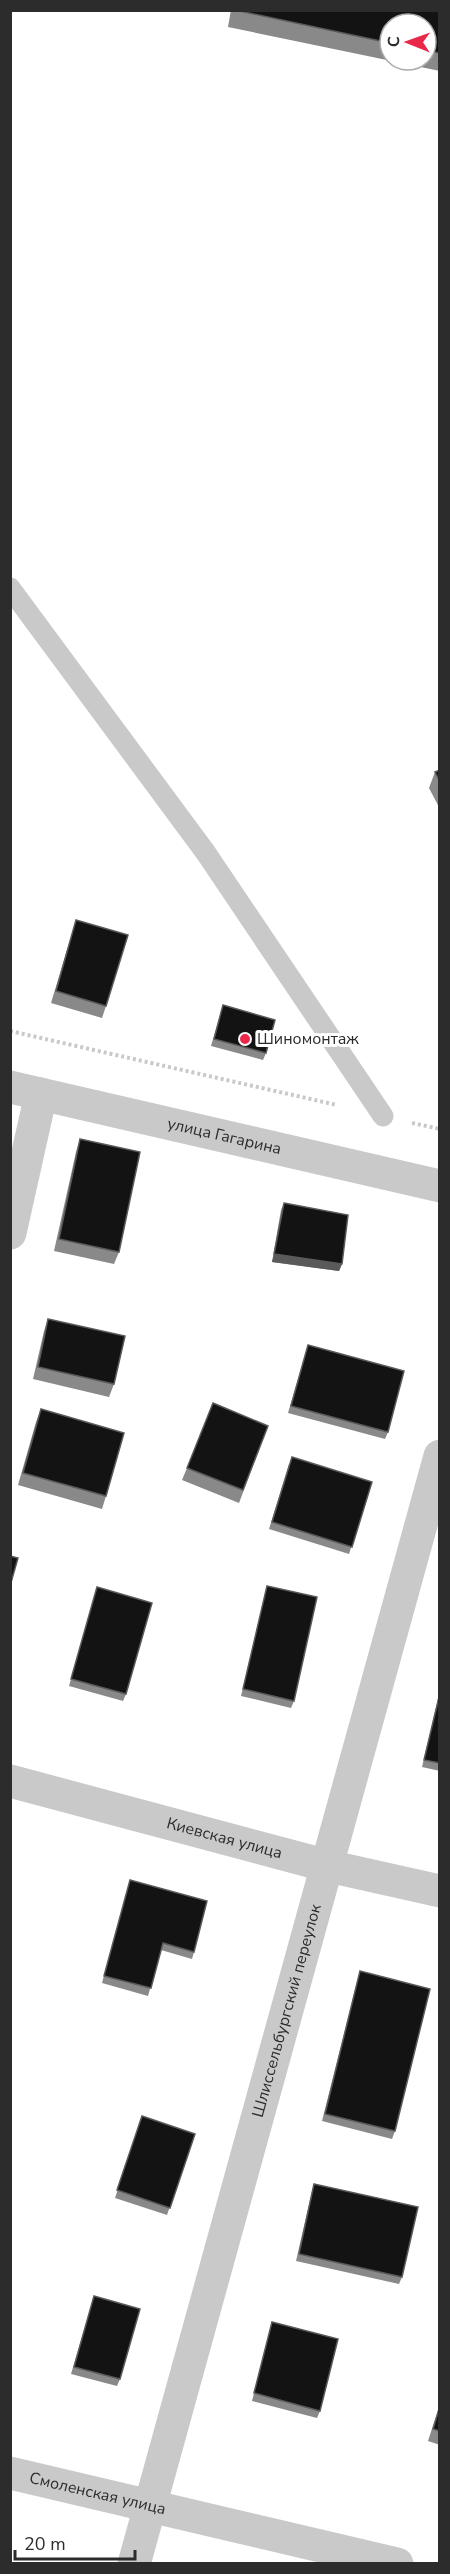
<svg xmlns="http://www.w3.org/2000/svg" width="450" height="2574" viewBox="0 0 450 2574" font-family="'Nunito Sans',sans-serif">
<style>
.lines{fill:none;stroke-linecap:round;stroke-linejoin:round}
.path{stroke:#c9c9c9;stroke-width:4;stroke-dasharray:3 3;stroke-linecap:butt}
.service{stroke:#c9c9c9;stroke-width:21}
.minor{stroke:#c9c9c9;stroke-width:33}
.tertiary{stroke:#c9c9c9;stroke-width:33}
.wall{fill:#898989;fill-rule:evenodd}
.shaded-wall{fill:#5a5a5a}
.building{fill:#131313;stroke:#5a5a5a;stroke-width:1.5}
.poi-dot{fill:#e9284a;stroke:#fff;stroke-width:2}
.labels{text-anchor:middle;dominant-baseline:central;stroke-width:6;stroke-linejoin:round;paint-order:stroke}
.poi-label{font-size:16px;fill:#2c2c2c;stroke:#fff;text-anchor:start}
.street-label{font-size:16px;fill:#2c2c2c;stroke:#fff}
</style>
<rect width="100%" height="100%" fill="#fff"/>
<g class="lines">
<path class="path" d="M 10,1031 L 337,1105
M 412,1123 L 440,1129"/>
<path class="service" d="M 10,588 L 206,853 L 383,1116"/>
<g class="minor">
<path d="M 10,1233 L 41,1094"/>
<path id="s1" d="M 10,1781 L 328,1866 L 440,1891"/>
<path id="s2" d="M 10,2473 L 397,2564"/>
<path id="s3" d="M 134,2564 L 440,1456"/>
</g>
<path class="tertiary" id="s4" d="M 10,1087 L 440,1186"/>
</g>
<path class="wall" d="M 231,10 L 440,10 L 440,71 L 228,27 ZM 390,24 L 426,24 L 426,60 L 390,60 Z
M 440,770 L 440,809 L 429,788 L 435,772 Z
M 76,920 L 106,1006 L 102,1018 L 51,1003 Z
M 223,1005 L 266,1053 L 263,1060 L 211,1046 Z
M 80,1139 L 119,1252 L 114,1264 L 54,1251 L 76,1152 Z
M 284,1203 L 342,1264 L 339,1271 L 272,1262 L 281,1210 Z
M 48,1319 L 114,1384 L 109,1397 L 33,1379 L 44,1331 Z
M 308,1345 L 388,1432 L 385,1439 L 288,1413 Z
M 41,1409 L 106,1496 L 102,1509 L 18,1485 L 36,1422 Z
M 268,1426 L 239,1503 L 182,1480 L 187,1468 Z
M 289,1464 L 372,1482 L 349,1554 L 269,1529 Z
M 267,1586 L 294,1701 L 291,1708 L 241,1696 L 265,1594 Z
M 97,1587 L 126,1694 L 123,1701 L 69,1686 Z
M 440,1690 L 440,1771 L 422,1767 Z
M 130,1880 L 194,1952 L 192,1959 L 161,1950 L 148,1996 L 102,1983 Z
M 360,1971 L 395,2131 L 392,2139 L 322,2121 L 358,1978 Z
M 142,2116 L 195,2134 L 167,2215 L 115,2198 Z
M 314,2184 L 402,2277 L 399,2284 L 296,2261 L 312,2191 Z
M 94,2296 L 120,2379 L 117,2386 L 71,2374 Z
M 272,2322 L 320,2411 L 317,2418 L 252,2401 Z
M 440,2404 L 440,2445 L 428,2441 Z"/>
<path class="shaded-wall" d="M 274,1254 L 342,1264 L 339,1271 L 272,1262 Z"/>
<path class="building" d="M 235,10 L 440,10 L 440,53 L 426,51 L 426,24 L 390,24 L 390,43 Z
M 440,770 L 440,782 L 435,772 Z
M 76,920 L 128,935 L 106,1006 L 56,991 Z
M 223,1005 L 275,1020 L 266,1053 L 214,1039 Z
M 80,1139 L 140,1152 L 119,1252 L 59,1239 Z
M 284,1203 L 348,1215 L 342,1264 L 274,1254 Z
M 48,1319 L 125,1336 L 114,1384 L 38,1367 Z
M 308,1345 L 404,1371 L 388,1432 L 291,1406 Z
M 213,1403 L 268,1426 L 243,1490 L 187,1468 Z
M 41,1409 L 124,1433 L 106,1496 L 23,1473 Z
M 292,1457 L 372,1482 L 352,1547 L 272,1522 Z
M 10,1556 L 18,1558 L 10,1586 Z
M 267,1586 L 317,1597 L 294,1701 L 243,1689 Z
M 97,1587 L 152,1603 L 126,1694 L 71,1679 Z
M 440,1693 L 440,1763 L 424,1760 Z
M 130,1880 L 207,1901 L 194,1952 L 163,1943 L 151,1988 L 104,1976 Z
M 360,1971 L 430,1989 L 395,2131 L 325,2114 Z
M 142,2116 L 195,2134 L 170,2208 L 117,2190 Z
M 314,2184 L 418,2207 L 402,2277 L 299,2254 Z
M 94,2296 L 140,2309 L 120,2379 L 74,2367 Z
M 272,2322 L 338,2339 L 320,2411 L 254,2393 Z
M 440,2406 L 440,2431 L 433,2429 Z"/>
<circle class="poi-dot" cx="245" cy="1039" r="6"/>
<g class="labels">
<g class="poi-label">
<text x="257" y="1039">Шиномонтаж</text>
</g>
<g class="street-label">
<text stroke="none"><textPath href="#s4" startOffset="220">улица Гагарина</textPath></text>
<text stroke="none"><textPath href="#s1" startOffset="222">Киевская улица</textPath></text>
<text stroke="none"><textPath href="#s3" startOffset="574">Шлиссельбургский переулок</textPath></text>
<text stroke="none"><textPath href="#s2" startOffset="90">Смоленская улица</textPath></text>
</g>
</g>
<rect width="450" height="2574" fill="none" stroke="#2c2c2c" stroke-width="24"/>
<g transform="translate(408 42) rotate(271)"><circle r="28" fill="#ffffff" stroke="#ababab" stroke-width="1.5"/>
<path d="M0-4.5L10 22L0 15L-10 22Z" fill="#e9284a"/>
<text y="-9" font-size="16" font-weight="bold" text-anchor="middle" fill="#2c2c2c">С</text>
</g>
<path d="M15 2550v9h120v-9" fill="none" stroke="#2c2c2c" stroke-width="3"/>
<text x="24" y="2550" font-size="18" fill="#2c2c2c" stroke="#ffffff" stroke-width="4.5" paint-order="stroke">20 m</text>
</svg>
